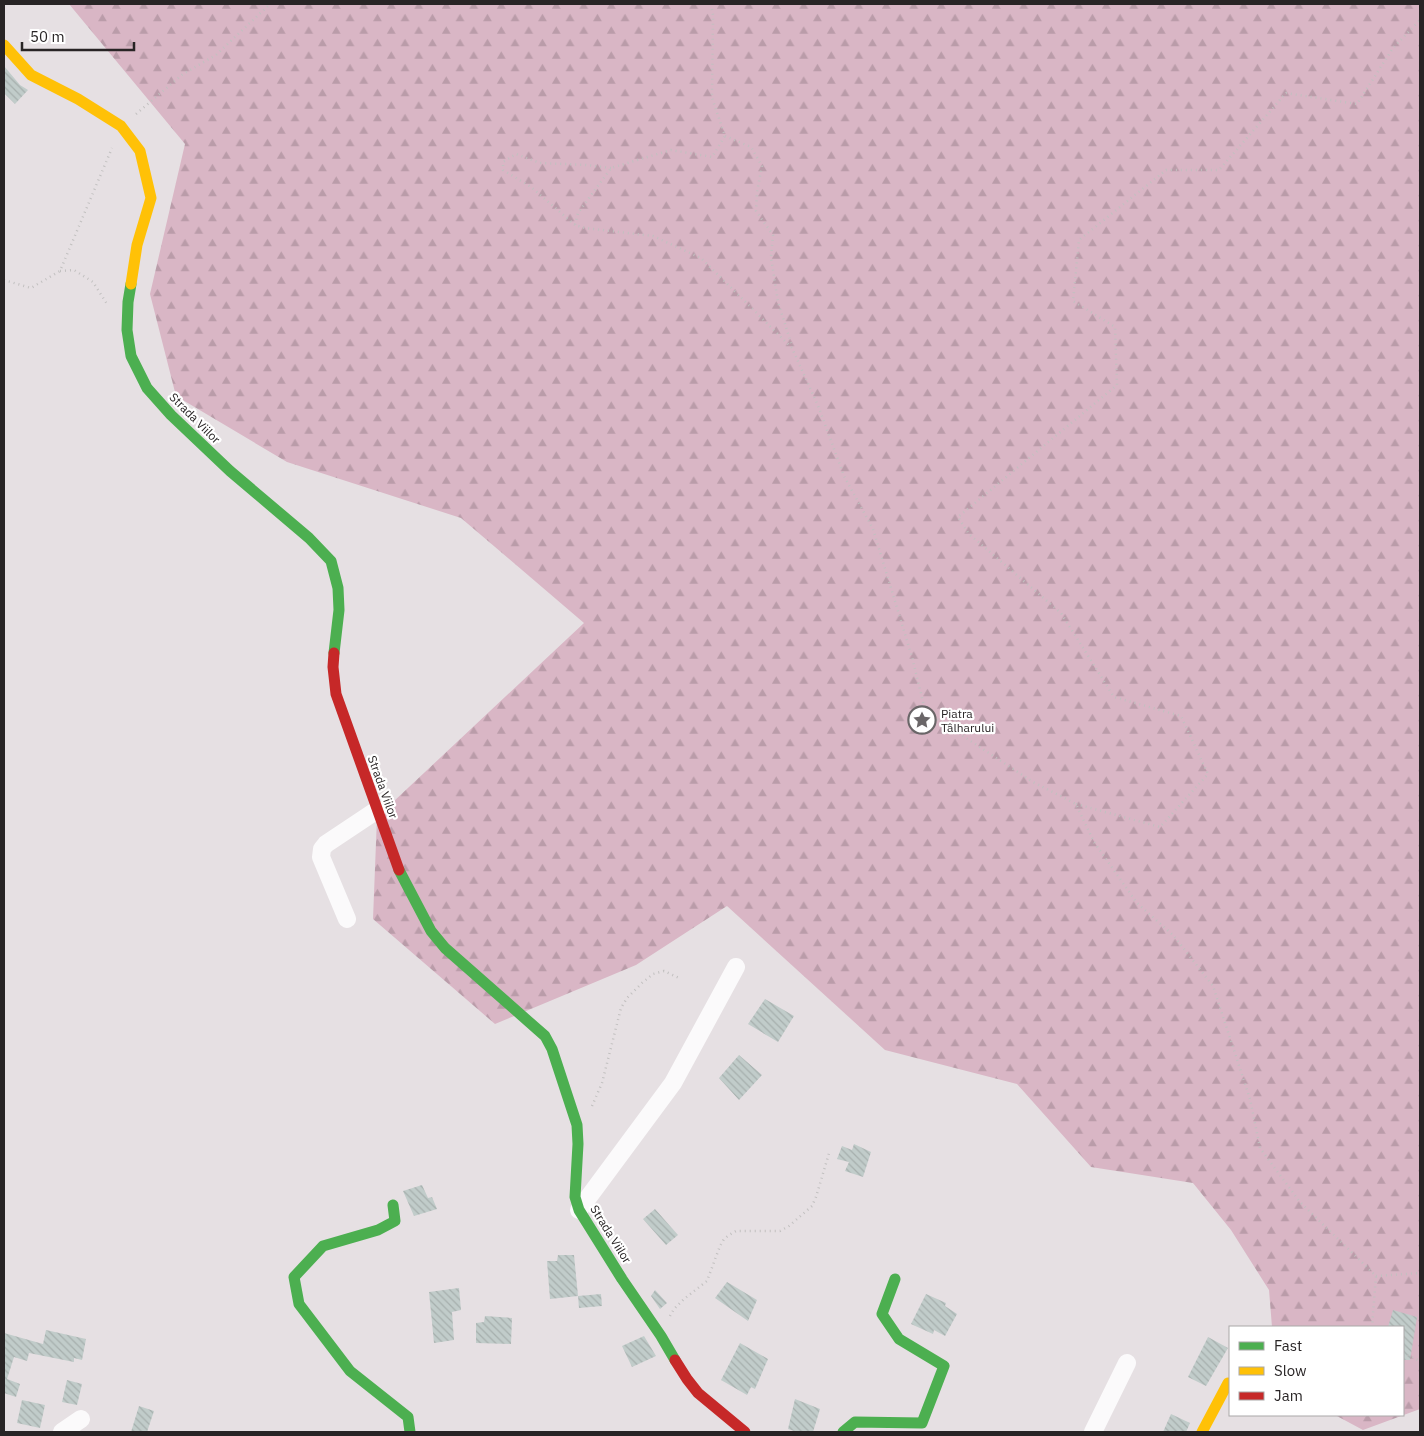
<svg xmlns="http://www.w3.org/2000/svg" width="1424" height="1436" viewBox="0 0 1424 1436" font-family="'IBM Plex Sans',sans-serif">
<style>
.forest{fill:url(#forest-firs)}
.building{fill:url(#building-back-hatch)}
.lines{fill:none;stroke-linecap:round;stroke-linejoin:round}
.path{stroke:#c2c0c0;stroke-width:2.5;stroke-dasharray:1 4;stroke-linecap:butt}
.street{stroke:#fbfafb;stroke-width:18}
.fast{stroke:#4caf50;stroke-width:11}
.slow{stroke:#ffc107;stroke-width:11}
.jam{stroke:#c62828;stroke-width:11}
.labels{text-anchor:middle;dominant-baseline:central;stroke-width:4.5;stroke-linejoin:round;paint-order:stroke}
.street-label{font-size:12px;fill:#282425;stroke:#fff}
.poi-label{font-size:12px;fill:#282425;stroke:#fff;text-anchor:start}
</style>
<defs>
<pattern id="forest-firs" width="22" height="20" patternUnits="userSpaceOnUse" patternTransform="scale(1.25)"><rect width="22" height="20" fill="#d9b6c5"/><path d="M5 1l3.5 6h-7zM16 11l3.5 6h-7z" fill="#ba9ca9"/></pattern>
<pattern id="building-back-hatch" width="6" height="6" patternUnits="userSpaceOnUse" patternTransform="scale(1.25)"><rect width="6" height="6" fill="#c1ccca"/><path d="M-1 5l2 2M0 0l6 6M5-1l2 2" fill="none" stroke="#a6afad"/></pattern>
</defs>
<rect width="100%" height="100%" fill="#e6e0e3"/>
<path class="forest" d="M 69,4 L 1420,4 L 1420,1409 L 1363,1430 L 1335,1415 L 1403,1415 L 1403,1327 L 1272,1327 L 1269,1290 L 1231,1230 L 1193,1183 L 1091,1167 L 1017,1084 L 885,1050 L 727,906 L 636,965 L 495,1024 L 373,919 L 377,817 L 584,623 L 461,518 L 287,462 L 176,396 L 150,294 L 185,144 Z"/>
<path class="building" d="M 4,66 L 20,85 L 28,90 L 15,104 L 4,93 Z
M 765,999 L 794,1016 L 778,1042 L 748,1024 Z
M 739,1055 L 762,1075 L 739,1100 L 719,1078 Z
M 854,1144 L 871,1152 L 863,1177 L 845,1171 L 849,1162 L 837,1159 L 842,1146 L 852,1150 Z
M 422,1185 L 428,1198 L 432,1197 L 437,1209 L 414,1216 L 403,1191 Z
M 655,1209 L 678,1235 L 666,1245 L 643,1219 Z
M 558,1255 L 574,1255 L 578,1296 L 550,1299 L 547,1261 L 557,1261 Z
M 727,1282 L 757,1300 L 748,1321 L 715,1298 Z
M 459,1288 L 461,1310 L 452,1312 L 454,1340 L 434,1343 L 429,1292 Z
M 655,1290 L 667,1303 L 660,1309 L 651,1296 Z
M 601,1294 L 602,1306 L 579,1308 L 578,1296 Z
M 926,1294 L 946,1303 L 945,1306 L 957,1314 L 945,1336 L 934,1330 L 933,1334 L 911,1324 Z
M 1393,1310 L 1417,1317 L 1410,1360 L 1403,1360 L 1403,1327 L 1388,1327 Z
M 485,1316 L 512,1318 L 511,1344 L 476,1343 L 476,1323 L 484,1322 Z
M 46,1330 L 86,1339 L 82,1360 L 74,1358 L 74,1362 L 29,1353 L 27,1361 L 14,1357 L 7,1379 L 20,1384 L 16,1397 L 4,1393 L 4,1333 L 43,1344 Z
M 644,1336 L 656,1356 L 632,1367 L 622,1346 Z
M 1208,1337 L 1228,1348 L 1206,1386 L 1188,1377 Z
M 740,1343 L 768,1359 L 755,1389 L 751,1387 L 747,1395 L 721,1380 Z
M 67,1380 L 82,1384 L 77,1405 L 62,1402 Z
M 795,1399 L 820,1409 L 813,1432 L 797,1432 L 788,1429 Z
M 22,1400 L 45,1405 L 40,1428 L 17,1423 Z
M 139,1406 L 154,1411 L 147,1432 L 131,1432 Z
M 1171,1414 L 1190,1423 L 1186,1432 L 1163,1432 Z"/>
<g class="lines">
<path class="path" d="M 711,4 L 713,15 L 712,98 L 725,136 L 712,157 L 671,150 L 611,168 L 578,213 L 575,225 L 585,228 L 653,236 L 701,258 L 792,348 L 819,408 L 844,476 L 873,529 L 912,657 L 926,714 L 934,717 L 1033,782 L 1076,804 L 1094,842 L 1137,903 L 1173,935 L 1213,986 L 1250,1099 L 1260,1148 L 1300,1202 L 1376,1276 L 1372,1327
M 136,114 L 183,74 L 216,55 L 270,4
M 725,136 L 751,147 L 762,166 L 757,192 L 756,211 L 773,235 L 771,257 L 778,302 L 792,346
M 575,225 L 531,187 L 503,170 L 503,162 L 516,154 L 540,163 L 587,165 L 611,168
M 60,271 L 74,270 L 93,282 L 107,304
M 4,280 L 31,288 L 60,271 L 112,148
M 1076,804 L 1160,827 L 1208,774 L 1181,716 L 1114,697 L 1061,613 L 969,534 L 958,517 L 1117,385 L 1115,327 L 1073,301 L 1079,240 L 1166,170 L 1219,170 L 1286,93 L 1357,104 L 1393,48 L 1420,20
M 592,1106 L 602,1083 L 621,1008 L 627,998 L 642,983 L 653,974 L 664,971 L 679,978
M 1376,1276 L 1420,1273
M 670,1316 L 674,1309 L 684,1299 L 707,1281 L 720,1246 L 724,1239 L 729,1235 L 736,1231 L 780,1231 L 789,1226 L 812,1206 L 816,1197 L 830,1150
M 1403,1353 L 1420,1361"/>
<path class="street" d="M 347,919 L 321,857 L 322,849 L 326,844 L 377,810
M 579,1210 L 673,1083 L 736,967
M 62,1432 L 81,1419
M 1093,1432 L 1127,1363"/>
<path class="fast" d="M 131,284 L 128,302 L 127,330 L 131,356 L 147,388 L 171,415 L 230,471 L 309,538 L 331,561 L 338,588 L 339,610 L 334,653
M 399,870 L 431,931 L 445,948 L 545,1036 L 552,1049 L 577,1125 L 578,1144 L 575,1197 L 579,1210 L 622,1279 L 661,1336 L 675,1360
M 393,1205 L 395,1221 L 378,1230 L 323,1246 L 294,1277 L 299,1304 L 350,1371 L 408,1417 L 410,1432
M 843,1432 L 855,1422 L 922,1423 L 944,1366 L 899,1339 L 882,1314 L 895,1279"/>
<path class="slow" d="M 4,45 L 31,75 L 78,99 L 121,126 L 140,151 L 151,198 L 137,245 L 131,284
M 1202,1432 L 1228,1383"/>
<path class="jam" d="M 334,653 L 333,667 L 336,694 L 399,870
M 675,1360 L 687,1379 L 698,1393 L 745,1432"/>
</g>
<defs>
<g id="sight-ring" transform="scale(1.4375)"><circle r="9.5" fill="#fff" stroke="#6a6668" stroke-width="1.5"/><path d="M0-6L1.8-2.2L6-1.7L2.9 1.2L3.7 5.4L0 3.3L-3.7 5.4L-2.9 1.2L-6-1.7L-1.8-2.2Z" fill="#6a6668"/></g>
</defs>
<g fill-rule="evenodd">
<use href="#sight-ring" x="922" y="720"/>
</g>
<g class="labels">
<g class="street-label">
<text transform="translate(195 418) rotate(45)">Strada Viilor</text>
<text transform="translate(383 787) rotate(70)">Strada Viilor</text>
<text transform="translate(611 1234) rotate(58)">Strada Viilor</text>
</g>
<g class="poi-label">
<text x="941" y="713">Piatra<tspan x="941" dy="14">Tâlharului</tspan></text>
</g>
</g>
<rect width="1424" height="1436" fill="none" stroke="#282425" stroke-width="10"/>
<rect x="1229" y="1326" width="175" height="90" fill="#ffffff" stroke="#a9a7a8"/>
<rect x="1239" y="1342" width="25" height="8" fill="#4caf50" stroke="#a9a7a8"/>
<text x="1274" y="1351" font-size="15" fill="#282425">Fast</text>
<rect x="1239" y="1367" width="25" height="8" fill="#ffc107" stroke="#a9a7a8"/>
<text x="1274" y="1376" font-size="15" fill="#282425">Slow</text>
<rect x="1239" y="1392" width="25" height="8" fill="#c62828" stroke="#a9a7a8"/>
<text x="1274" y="1401" font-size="15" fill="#282425">Jam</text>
<path d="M22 42v8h112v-8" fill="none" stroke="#282425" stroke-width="2.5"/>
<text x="30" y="42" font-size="15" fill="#282425" stroke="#ffffff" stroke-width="4" paint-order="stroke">50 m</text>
</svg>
